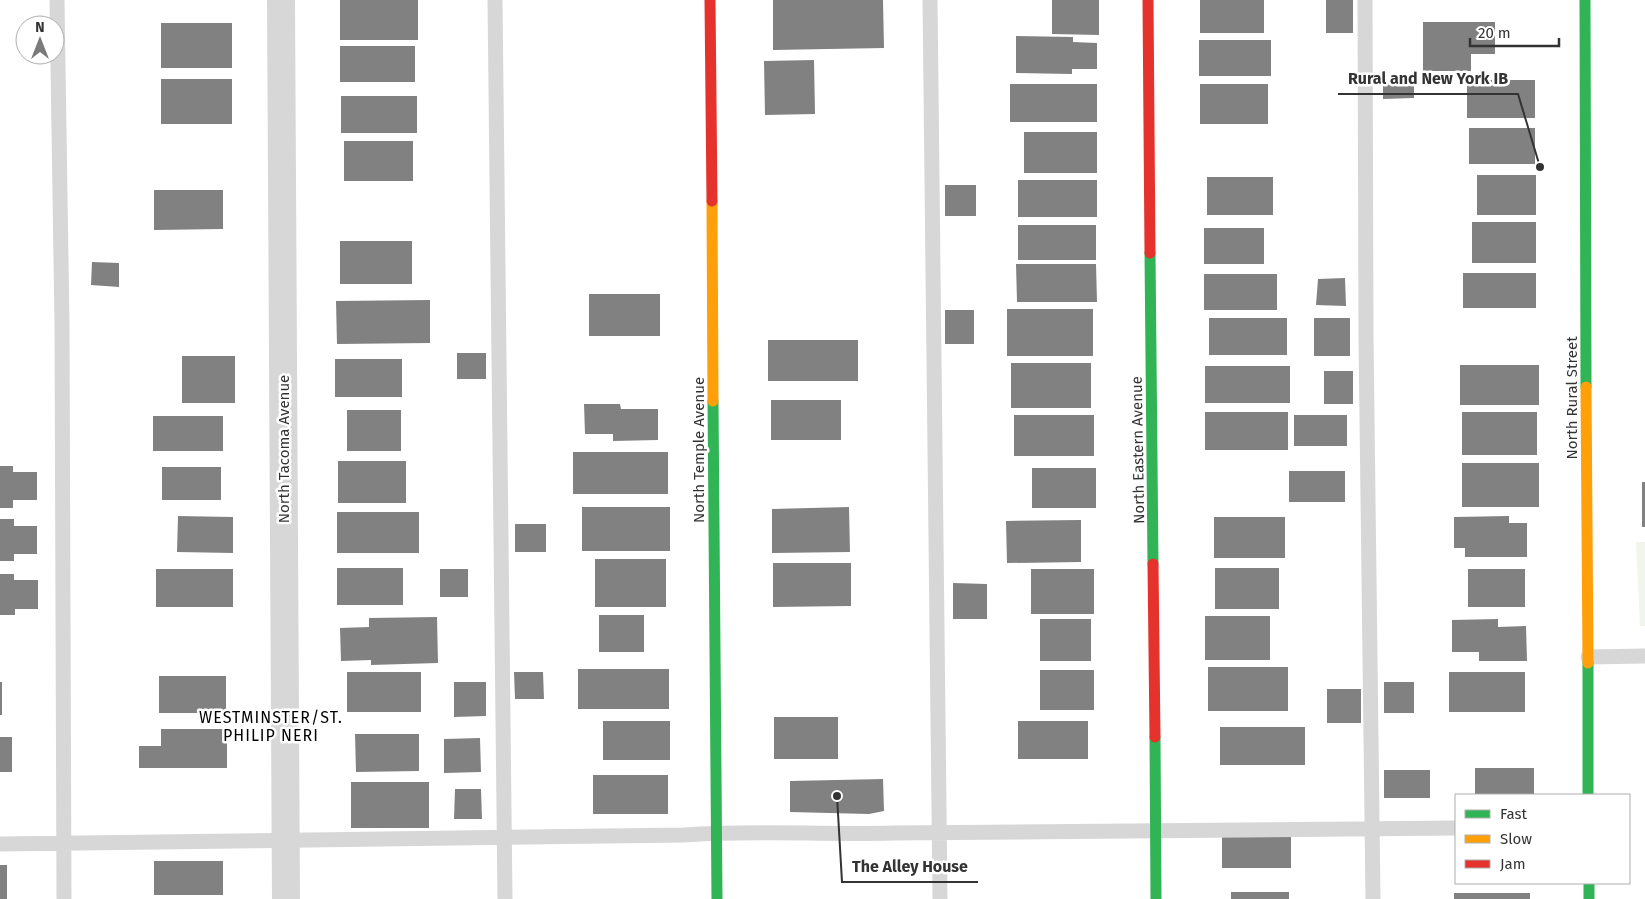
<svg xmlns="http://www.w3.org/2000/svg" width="1645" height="899" viewBox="0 0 1645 899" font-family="'Fira Sans',sans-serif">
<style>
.green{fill:#f1f5ed}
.building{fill:#818181}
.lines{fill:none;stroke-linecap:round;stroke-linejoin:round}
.lane{stroke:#d7d7d7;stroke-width:15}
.street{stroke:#d7d7d7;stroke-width:28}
.fast{stroke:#30b455;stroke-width:11}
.slow{stroke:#ff9f0a;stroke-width:11}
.jam{stroke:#e5322d;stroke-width:11}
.labels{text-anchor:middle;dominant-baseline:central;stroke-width:5;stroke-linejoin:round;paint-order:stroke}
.street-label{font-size:15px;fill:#333;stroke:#fff}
.neighbourhood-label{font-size:16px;letter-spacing:1px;fill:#000;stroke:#fff}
.leader{fill:none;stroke:#333;stroke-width:2}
.callout-dot{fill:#333;stroke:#fff;stroke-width:2}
.callout-label{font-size:16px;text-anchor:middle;font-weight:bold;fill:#333;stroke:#fff;stroke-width:5;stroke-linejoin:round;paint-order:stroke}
</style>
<rect width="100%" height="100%" fill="#fff"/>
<path class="green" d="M 1636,542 L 1645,542 L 1645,626 L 1640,626 Z"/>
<path class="building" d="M 340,0 L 418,0 L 418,40 L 340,40 Z
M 773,0 L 883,0 L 884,48 L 773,50 Z
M 1052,0 L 1099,0 L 1099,35 L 1052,34 Z
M 1200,0 L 1264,0 L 1264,33 L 1200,33 Z
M 1326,0 L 1353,0 L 1353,33 L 1326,33 Z
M 1423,22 L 1495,22 L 1495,54 L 1471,54 L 1471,71 L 1423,71 Z
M 161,23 L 232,23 L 232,68 L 161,68 Z
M 1016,36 L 1073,37 L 1073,42 L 1097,43 L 1097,69 L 1072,69 L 1072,74 L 1016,73 Z
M 1199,40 L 1271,40 L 1271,76 L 1199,76 Z
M 340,46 L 415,46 L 415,82 L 340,82 Z
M 814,60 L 815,114 L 765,115 L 764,61 Z
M 161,79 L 232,79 L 232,124 L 161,124 Z
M 1414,80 L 1414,98 L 1383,99 L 1383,81 Z
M 1467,80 L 1535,80 L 1535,118 L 1467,118 Z
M 1010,84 L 1097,84 L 1097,122 L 1010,122 Z
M 1200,84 L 1268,84 L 1268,124 L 1200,124 Z
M 341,96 L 417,96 L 417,133 L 341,133 Z
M 1469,128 L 1535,128 L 1535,164 L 1469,164 Z
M 1024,132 L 1097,132 L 1097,173 L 1024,173 Z
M 344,141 L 413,141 L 413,181 L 344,181 Z
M 1477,175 L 1536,175 L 1536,215 L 1477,215 Z
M 1207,177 L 1273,177 L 1273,215 L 1207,215 Z
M 1018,180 L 1097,180 L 1097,217 L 1018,217 Z
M 945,185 L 976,185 L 976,216 L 945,216 Z
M 154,190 L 223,190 L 223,229 L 154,230 Z
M 1472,222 L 1536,222 L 1536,263 L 1472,263 Z
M 1018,225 L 1096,225 L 1096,260 L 1018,260 Z
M 1204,228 L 1264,228 L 1264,264 L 1204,264 Z
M 340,241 L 412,241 L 412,284 L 340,284 Z
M 92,262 L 119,263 L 119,287 L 91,285 Z
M 1016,264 L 1096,264 L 1097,302 L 1017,302 Z
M 1463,273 L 1536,273 L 1536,308 L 1463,308 Z
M 1204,274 L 1277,274 L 1277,310 L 1204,310 Z
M 1345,278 L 1346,306 L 1316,305 L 1318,279 Z
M 589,294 L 660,294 L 660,336 L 589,336 Z
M 430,300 L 430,343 L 337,344 L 336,301 Z
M 1007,309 L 1093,309 L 1093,356 L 1007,356 Z
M 945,310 L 974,310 L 974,344 L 945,344 Z
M 1209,318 L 1287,318 L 1287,355 L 1209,355 Z
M 1314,318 L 1350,318 L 1350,356 L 1314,356 Z
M 768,340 L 858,340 L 858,381 L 768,381 Z
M 457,353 L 486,353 L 486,379 L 457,379 Z
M 182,356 L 235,356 L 235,403 L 182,403 Z
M 335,359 L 402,359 L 402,397 L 335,397 Z
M 1011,363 L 1091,363 L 1091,408 L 1011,408 Z
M 1460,365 L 1539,365 L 1539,405 L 1460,405 Z
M 1205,366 L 1290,366 L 1290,403 L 1205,403 Z
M 1324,371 L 1353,371 L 1353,404 L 1324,404 Z
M 771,400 L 841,400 L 841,440 L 771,440 Z
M 584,404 L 620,404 L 621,409 L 658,409 L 658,440 L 613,441 L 613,434 L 585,434 Z
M 347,410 L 401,410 L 401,451 L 347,451 Z
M 1205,412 L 1288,412 L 1288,450 L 1205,450 Z
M 1462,412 L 1537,412 L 1537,455 L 1462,455 Z
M 1014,415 L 1094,415 L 1094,456 L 1014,456 Z
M 1294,415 L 1347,415 L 1347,446 L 1294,446 Z
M 153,416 L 223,416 L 223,451 L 153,451 Z
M 573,452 L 668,452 L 668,494 L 573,494 Z
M 338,461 L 406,461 L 406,503 L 338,503 Z
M 1462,463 L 1539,463 L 1539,507 L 1462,507 Z
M 0,466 L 13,466 L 13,472 L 37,472 L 37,500 L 13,500 L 13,508 L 0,508 Z
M 162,467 L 221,467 L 221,500 L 162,500 Z
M 1032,468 L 1096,468 L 1096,508 L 1032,508 Z
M 1289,471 L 1345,471 L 1345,502 L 1289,502 Z
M 1642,482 L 1645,482 L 1645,527 L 1642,527 Z
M 582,507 L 670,507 L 670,551 L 582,551 Z
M 849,507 L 850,552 L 772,553 L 772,509 Z
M 337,512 L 419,512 L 419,553 L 337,553 Z
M 178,516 L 233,517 L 233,553 L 177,552 Z
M 1509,516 L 1509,523 L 1527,523 L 1527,557 L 1465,557 L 1465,548 L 1454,548 L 1454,517 Z
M 1214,517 L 1285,517 L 1285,558 L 1214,558 Z
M 0,519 L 14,519 L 14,526 L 37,526 L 37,554 L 14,554 L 14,561 L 0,561 Z
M 1081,520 L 1081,562 L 1007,563 L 1006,521 Z
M 515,524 L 546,524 L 546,552 L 515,552 Z
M 595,559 L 666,559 L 666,607 L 595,607 Z
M 773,563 L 851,563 L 851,606 L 773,607 Z
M 337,568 L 403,568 L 403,605 L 337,605 Z
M 1215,568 L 1279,568 L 1279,609 L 1215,609 Z
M 156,569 L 233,569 L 233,607 L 156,607 Z
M 440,569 L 468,569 L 468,597 L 440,597 Z
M 1031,569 L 1094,569 L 1094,614 L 1031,614 Z
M 1468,569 L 1525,569 L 1525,607 L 1468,607 Z
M 0,574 L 14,574 L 14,580 L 38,580 L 38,609 L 15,609 L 15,615 L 0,615 Z
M 953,583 L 987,584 L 987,619 L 953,619 Z
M 599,615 L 644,615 L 644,652 L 599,652 Z
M 1205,616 L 1270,616 L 1270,660 L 1205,660 Z
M 437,617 L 438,663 L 371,665 L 371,660 L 341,661 L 340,628 L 369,627 L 369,618 Z
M 1040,619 L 1091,619 L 1091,661 L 1040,661 Z
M 1498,619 L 1498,627 L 1526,626 L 1527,661 L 1479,661 L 1479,652 L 1452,652 L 1452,620 Z
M 1208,667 L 1288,667 L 1288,711 L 1208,711 Z
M 578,669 L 669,669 L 669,709 L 578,709 Z
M 1040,670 L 1094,670 L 1094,710 L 1040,710 Z
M 347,672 L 421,672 L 421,712 L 347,712 Z
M 514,672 L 543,672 L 544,699 L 515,699 Z
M 1449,672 L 1525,672 L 1525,712 L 1449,712 Z
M 159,676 L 226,676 L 226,713 L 159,713 Z
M 0,682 L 2,682 L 2,715 L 0,715 Z
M 454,682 L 486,682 L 486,716 L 454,717 Z
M 1384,682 L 1414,682 L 1414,713 L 1384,713 Z
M 1327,689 L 1361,689 L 1361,723 L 1327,723 Z
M 774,717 L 838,717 L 838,759 L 774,759 Z
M 603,721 L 670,721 L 670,760 L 603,760 Z
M 1018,721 L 1088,721 L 1088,759 L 1018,759 Z
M 1220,727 L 1305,727 L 1305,765 L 1220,765 Z
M 161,729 L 227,729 L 227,768 L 139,768 L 139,746 L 161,746 Z
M 355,734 L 419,734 L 419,771 L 356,772 Z
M 0,737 L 12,737 L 12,772 L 0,772 Z
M 480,738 L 481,772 L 444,773 L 444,739 Z
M 1475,768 L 1534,768 L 1534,795 L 1475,795 Z
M 1384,770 L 1430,770 L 1430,798 L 1384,798 Z
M 593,775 L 668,775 L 668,814 L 593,814 Z
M 883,779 L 884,811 L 869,814 L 790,812 L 790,781 Z
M 351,782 L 429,782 L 429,828 L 351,828 Z
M 455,789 L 481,789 L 482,819 L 454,819 Z
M 1222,837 L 1291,837 L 1291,868 L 1222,868 Z
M 154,861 L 223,861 L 223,895 L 154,895 Z
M 0,865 L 7,865 L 7,899 L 0,899 Z
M 1231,892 L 1289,892 L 1289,899 L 1231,899 Z
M 1454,893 L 1530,893 L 1530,899 L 1454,899 Z"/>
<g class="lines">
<path class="lane" d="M 57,0 L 62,324 L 64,899
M 495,0 L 505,899
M 930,0 L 940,899
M 1365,0 L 1366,337 L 1373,899
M 1588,657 L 1645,656
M 0,844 L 684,835 C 753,830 824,835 893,833 C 1081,830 1269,828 1456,828"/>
<path class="street" d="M 281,0 L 286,899"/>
<path class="fast" d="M 1585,0 L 1586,387
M 1150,253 L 1153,564
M 713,401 L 717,899
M 1588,663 L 1588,795
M 1155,737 L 1156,899
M 1589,883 L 1589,899"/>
<path class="slow" d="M 712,201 L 713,401
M 1586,387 L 1588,663"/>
<path class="jam" d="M 710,0 L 712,201
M 1148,0 L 1150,253
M 1153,564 L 1155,737"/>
</g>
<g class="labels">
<g class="street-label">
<text transform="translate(1572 398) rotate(-90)">North Rural Street</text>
<text transform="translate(284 449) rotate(-90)">North Tacoma Avenue</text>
<text transform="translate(699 450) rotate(-90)">North Temple Avenue</text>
<text transform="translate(1138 450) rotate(-91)">North Eastern Avenue</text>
</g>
<g class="neighbourhood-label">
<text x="271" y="717">WESTMINSTER/ST.<tspan x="271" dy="18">PHILIP NERI</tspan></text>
</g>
</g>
<path class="leader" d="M1540 167L1518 94H1338M837 796L842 882H978"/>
<g class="callout-dot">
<circle cx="1540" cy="167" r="5"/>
<circle cx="837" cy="796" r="5"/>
</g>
<g class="callout-label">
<text x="1428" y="84">Rural and New York IB</text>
<text x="910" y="872">The Alley House</text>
</g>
<rect x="1455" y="794" width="175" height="90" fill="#ffffff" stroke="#adadad"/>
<rect x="1465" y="810" width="25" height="8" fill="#30b455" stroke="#adadad"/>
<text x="1500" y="819" font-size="15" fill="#333333">Fast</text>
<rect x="1465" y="835" width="25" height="8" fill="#ff9f0a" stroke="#adadad"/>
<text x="1500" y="844" font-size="15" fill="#333333">Slow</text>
<rect x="1465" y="860" width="25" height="8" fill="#e5322d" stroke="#adadad"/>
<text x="1500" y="869" font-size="15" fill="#333333">Jam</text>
<g transform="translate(40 40)"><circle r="24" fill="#ffffff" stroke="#adadad"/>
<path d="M0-4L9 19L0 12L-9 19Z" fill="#7a7a7a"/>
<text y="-8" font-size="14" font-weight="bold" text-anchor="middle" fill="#333333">N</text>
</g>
<path d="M1470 38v8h89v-8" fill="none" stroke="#333333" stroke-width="2.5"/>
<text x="1478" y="38" font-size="15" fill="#333333" stroke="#ffffff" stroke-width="4" paint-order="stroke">20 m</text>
</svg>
